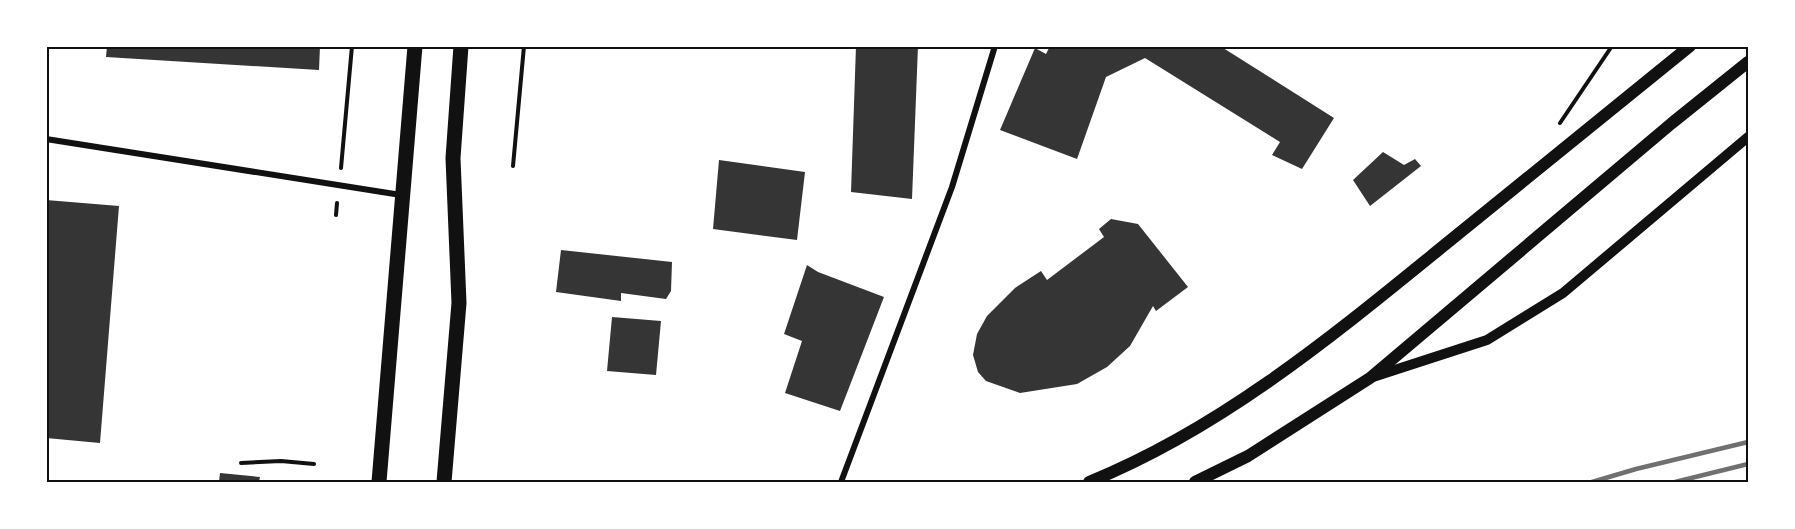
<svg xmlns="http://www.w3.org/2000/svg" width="1795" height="529" viewBox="0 0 1795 529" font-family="'Asap Condensed',sans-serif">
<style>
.building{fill:#353535}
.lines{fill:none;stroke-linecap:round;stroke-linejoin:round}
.path{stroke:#111;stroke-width:4}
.minor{stroke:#111;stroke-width:6}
.tertiary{stroke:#111;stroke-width:10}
.secondary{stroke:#111;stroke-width:12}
.primary{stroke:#111;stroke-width:15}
.rail{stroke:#707070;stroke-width:4.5}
.neatline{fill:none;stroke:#111;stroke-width:2}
</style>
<rect width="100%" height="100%" fill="#fff"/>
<path class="building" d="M 107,46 L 320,46 L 319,70 L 106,57 Z
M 856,46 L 918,46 L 912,199 L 851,192 Z
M 1050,46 L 1220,46 L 1334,118 L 1302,169 L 1272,155 L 1280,142 L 1145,58 L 1106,77 L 1077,159 L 1000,130 L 1035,48 L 1046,54 Z
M 1383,152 L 1404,165 L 1415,159 L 1421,166 L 1370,206 L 1353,180 Z
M 719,160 L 805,172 L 797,240 L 713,229 Z
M 46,200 L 119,206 L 100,443 L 46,438 Z
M 1111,219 L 1138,224 L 1188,287 L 1156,311 L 1153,306 L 1130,346 L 1107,367 L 1077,384 L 1020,393 L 986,381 L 978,372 L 973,355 L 977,334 L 987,316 L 1015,288 L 1041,271 L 1047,280 L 1104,237 L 1099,229 Z
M 561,250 L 672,262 L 671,291 L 666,299 L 621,293 L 621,301 L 556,292 Z
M 807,265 L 818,272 L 884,297 L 840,411 L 785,393 L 802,341 L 784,334 Z
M 612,317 L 661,321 L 656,375 L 607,371 Z
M 220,473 L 260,477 L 259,482 L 219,482 Z"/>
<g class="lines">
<path class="path" d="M 1560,123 L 1612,46
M 513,166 L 524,46
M 341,168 L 352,46
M 336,215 L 337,203
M 241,463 L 281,461 L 314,464"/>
<path class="minor" d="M 46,139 L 401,195
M 841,482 L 952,187 L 995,46"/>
<path class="tertiary" d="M 1373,377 L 1487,340 L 1563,293 L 1748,137"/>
<path class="secondary" d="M 1089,482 C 1218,430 1329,339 1436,252 C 1520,184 1605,115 1690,46
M 1195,482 L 1248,456 L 1370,378 L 1672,123 L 1748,62"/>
<path class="primary" d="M 379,482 L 415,46
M 444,482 L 459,303 L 453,158 L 461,46"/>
<path class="rail" d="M 1592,482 L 1636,469 L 1748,442
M 1675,482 L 1748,464"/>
</g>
<rect width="1795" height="529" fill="none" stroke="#ffffff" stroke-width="96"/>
<rect x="48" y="48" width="1699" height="433" class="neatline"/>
</svg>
